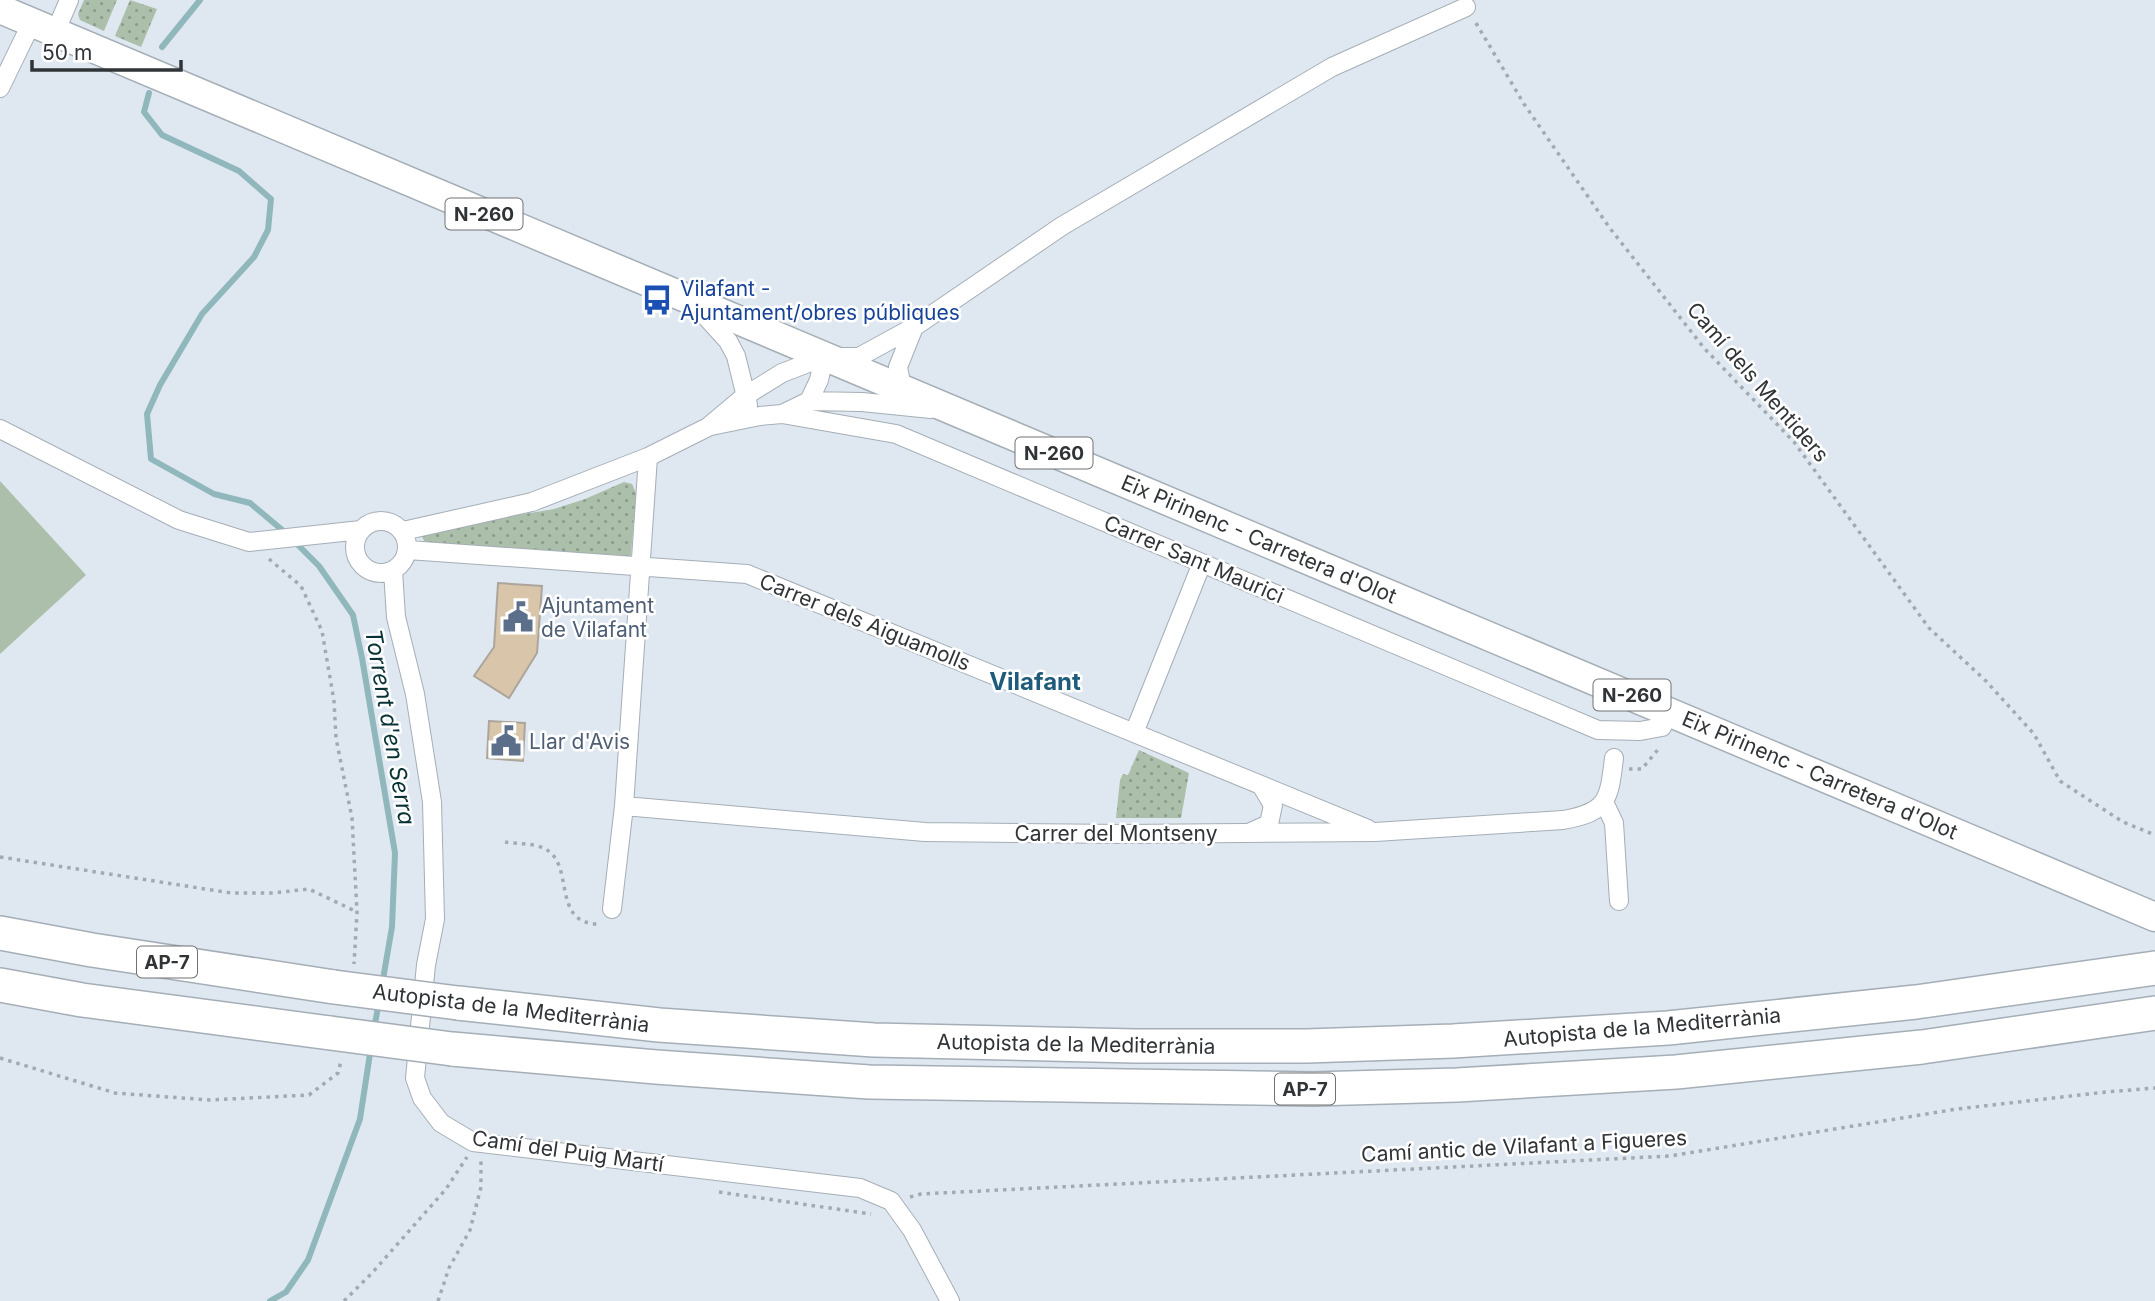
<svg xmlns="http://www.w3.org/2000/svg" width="2155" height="1301" viewBox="0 0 2155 1301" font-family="Inter,sans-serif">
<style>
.grass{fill:url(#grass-dots)}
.pitch{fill:#abbfaa}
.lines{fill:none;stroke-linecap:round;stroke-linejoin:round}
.stream{stroke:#90b8bc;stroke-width:6}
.building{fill:#d9c6aa;stroke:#aca59b;stroke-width:2}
.minor-casing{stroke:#a5aeb6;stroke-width:20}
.primary-casing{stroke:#a5aeb6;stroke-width:31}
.motorway-casing{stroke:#a5aeb6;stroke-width:36}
.path{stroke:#a2a9b0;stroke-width:3.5;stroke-dasharray:3.5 5;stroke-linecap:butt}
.minor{stroke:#fff;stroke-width:18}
.primary{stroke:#fff;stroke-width:28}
.motorway{stroke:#fff;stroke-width:33}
.motorway-bridge-casing{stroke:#a5aeb6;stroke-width:36;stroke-linecap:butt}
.motorway-bridge{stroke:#fff;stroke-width:33}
.labels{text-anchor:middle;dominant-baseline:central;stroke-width:5;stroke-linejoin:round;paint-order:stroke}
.shield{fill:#fff;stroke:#6e7173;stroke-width:2}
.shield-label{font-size:19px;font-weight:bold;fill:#303437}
.transit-label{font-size:21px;fill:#164399;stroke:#fff;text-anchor:start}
.street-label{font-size:21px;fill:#303437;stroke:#fff}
.service-label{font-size:21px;fill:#4e5e75;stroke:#fff;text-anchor:start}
.water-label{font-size:23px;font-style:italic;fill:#083235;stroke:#fff}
.quarter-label{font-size:24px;font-weight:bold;fill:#1f5c7b;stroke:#fff}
</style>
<defs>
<pattern id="grass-dots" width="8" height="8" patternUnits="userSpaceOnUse" patternTransform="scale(1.75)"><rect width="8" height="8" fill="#abbfaa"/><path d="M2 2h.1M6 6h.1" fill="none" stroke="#8c9c8b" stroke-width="1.8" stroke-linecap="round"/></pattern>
</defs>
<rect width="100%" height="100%" fill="#dfe8f1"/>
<path class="grass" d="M 84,0 L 117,0 L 104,31 L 80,20 L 78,14 Z
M 130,0 L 157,9 L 141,47 L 115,36 Z
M 624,482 L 632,484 L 636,493 L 631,555 L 625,559 L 426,544 L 422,537 L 431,530 L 554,509 L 585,499 Z
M 1139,750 L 1189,773 L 1181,818 L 1116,818 L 1120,780 L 1123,774 L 1128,775 Z"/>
<path class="pitch" d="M 0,481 L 86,575 L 0,654 Z"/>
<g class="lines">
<path class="stream" d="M 162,47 L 200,0
M 149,93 L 144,112 L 162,135 L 239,171 L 271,199 L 268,230 L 254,257 L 202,314 L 160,385 L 147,414 L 151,459 L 214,494 L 250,503 L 287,534
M 294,541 L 319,566 L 353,615 L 362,658 L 395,853 L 392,927 L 382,985
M 374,1029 L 379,1002
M 270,1301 L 286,1292 L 308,1260 L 360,1119 L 371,1047"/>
</g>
<path class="building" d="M 498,583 L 542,586 L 537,653 L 509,698 L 474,676 L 494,647 Z
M 489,721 L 525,723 L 523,761 L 487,758 Z"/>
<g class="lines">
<g class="minor-casing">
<path id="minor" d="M 55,33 L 69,0
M 0,88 L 32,22
M 698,308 L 728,341 L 736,356 L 748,405
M 902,388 L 898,367 L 914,327
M 809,401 L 819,380 L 824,357
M 782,414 L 896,434 L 1598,730 L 1640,731 L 1662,727 L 1670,711
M 711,426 L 760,416 L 782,414 L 809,401 L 862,402 L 931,409
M 0,429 L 179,520 L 249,542 L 361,530
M355 547a26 26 0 1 1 52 0a26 26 0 1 1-52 0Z
M 403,531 L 532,502 L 648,457 L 708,427 L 745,396 L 782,373 L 824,357 L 859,357 L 914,327 L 1062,226 L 1332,67 L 1466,7
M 408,550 L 747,574 L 1368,829
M 393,571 L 396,617 L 415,694 L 432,802 L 435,919 L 426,965 L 415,1078 L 422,1098 L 441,1123 L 473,1142 L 860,1188 L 891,1201 L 912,1230 L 950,1301
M 1134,733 L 1202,563
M 1604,802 L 1614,823 L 1619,901
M 624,806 L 925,832 L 1124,834 L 1375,832 L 1563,820 C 1608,812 1609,800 1614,758
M 1251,832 L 1269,824 L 1273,805 L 1261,785
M 612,909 L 624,806 L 648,457"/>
</g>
<g class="primary-casing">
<path id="primary" d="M 0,9 L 2155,917"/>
</g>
<g class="motorway-casing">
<path id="motorway" d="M 0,933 L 92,950 L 334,987
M 0,985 L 82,1000 L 330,1033
M 458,1003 L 659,1025 L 874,1040 L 1135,1046 L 1307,1046 L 1453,1041 L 1668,1028 L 1916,1002 L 2155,968
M 452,1049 L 656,1067 L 869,1082 L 1313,1089 L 1457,1085 L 1676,1072 L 1922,1047 L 2155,1013"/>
</g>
<path class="path" d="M 1476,23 L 1524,104 L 1609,227 L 1704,348 L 1794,442 L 1929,628 L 1986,681 L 2034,734 L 2060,781 L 2123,822 L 2155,835
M 269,559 L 301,586 L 322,631 L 334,701 L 336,738 L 352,818 L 357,912 L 354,964
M 1629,769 L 1642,769 L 1660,747
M 505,842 C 516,844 533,843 543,848 C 577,862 549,925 600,924
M 0,857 L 231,893 L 273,893 L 309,889 L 357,912
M 0,1058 L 115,1093 L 209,1100 L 309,1095 L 338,1073 L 341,1061
M 719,1192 L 871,1214
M 910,1197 L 921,1194 L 1670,1156 L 1957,1109 L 2106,1092 L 2155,1088
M 344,1301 L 372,1273 L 446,1189 L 467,1157
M 438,1301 L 449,1268 L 470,1230 L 481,1187 L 481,1161"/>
<use href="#minor" class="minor"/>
<use href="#primary" class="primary"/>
<use href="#motorway" class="motorway"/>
<g class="motorway-bridge-casing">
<path id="motorway-bridge" d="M 334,987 L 458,1003
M 330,1033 L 452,1049"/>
</g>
<use href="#motorway-bridge" class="motorway-bridge"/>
</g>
<defs>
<g id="bus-bare" transform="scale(2.415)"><path d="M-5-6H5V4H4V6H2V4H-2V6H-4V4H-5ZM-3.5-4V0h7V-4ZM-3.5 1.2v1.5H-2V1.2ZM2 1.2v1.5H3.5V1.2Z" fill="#1a4fb4" stroke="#fff" stroke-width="2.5" paint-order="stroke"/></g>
<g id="civic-bare" transform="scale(2.415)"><path d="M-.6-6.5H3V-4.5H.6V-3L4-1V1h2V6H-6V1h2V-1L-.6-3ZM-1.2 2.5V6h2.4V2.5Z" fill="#5c6f8a" stroke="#fff" stroke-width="2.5" paint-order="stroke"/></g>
</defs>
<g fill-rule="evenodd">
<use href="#bus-bare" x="657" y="300"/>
<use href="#civic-bare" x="518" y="617"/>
<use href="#civic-bare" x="506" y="741"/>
</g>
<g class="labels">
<g class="shield">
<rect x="445.5" y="198.5" width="77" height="31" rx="5"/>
<rect x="1015.5" y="437.5" width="77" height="31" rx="5"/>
<rect x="1593.5" y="679.5" width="77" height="31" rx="5"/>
<rect x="137" y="946.5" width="60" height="31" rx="5"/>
<rect x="1275" y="1073.5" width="60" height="31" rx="5"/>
</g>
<g class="shield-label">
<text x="484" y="214">N-260</text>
<text x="1054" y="453">N-260</text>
<text x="1632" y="695">N-260</text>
<text x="167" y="962">AP-7</text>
<text x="1305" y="1089">AP-7</text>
</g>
<g class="transit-label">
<text x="680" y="288">Vilafant -<tspan x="680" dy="24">Ajuntament/obres públiques</tspan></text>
</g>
<g class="street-label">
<text transform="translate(1758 382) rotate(49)">Camí dels Mentiders</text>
<text transform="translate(1259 539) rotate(23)">Eix Pirinenc - Carretera d'Olot</text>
<text transform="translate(1194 559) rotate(23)">Carrer Sant Maurici</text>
<text transform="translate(865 622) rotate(22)">Carrer dels Aiguamolls</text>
<text transform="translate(1820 775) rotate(23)">Eix Pirinenc - Carretera d'Olot</text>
<text x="1116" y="833">Carrer del Montseny</text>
<text transform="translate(511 1008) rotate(7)">Autopista de la Mediterrània</text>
<text transform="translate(1642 1027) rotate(-5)">Autopista de la Mediterrània</text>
<text transform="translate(1076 1044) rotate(1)">Autopista de la Mediterrània</text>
<text transform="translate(1524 1146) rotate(-3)">Camí antic de Vilafant a Figueres</text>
<text transform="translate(568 1151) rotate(8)">Camí del Puig Martí</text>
</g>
<g class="service-label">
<text x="541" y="605">Ajuntament<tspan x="541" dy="24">de Vilafant</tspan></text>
<text x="529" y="741">Llar d'Avis</text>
</g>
<g class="water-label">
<text transform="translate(390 727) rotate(80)">Torrent d'en Serra</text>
</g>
<g class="quarter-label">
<text x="1035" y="681">Vilafant</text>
</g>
</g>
<path d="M32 60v10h149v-10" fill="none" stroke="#303437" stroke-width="3.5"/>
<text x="42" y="60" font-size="21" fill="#303437" stroke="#ffffff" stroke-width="5" paint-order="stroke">50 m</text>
</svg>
